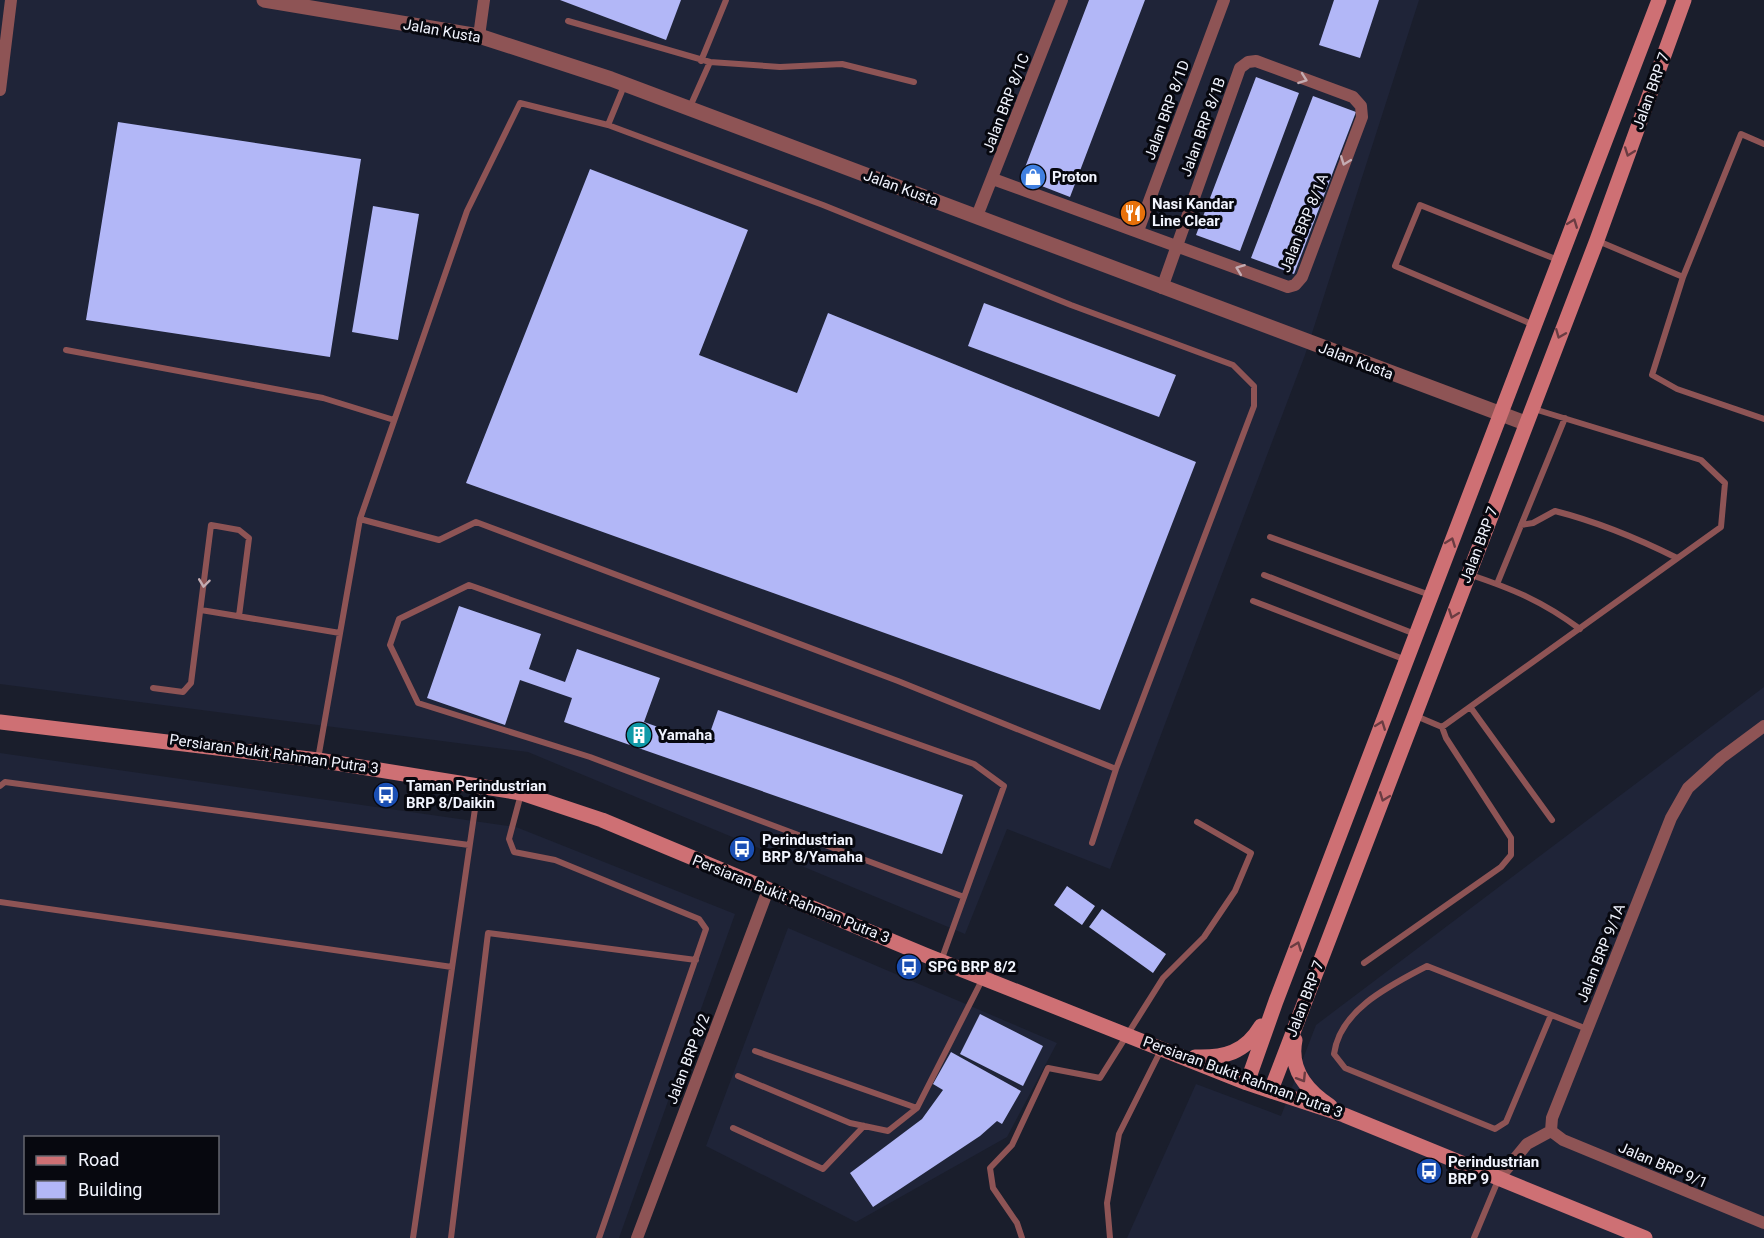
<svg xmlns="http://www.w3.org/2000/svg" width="1764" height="1238" viewBox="0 0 1764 1238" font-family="Roboto,sans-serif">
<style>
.built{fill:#1f2438;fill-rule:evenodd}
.building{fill:#b2b7f7}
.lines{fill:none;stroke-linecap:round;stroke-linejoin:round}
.service{stroke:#8e5455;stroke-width:6}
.minor{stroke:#8e5455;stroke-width:12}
.tertiary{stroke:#8e5455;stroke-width:15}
.secondary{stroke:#ce7074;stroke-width:15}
.oneway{stroke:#c4acb2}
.oneway2{stroke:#6a3c42}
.labels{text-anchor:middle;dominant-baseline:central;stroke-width:6;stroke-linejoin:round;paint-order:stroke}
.street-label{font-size:15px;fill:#f1f4fe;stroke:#07080f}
.poi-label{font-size:15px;font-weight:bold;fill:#f1f4fe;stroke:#07080f;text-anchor:start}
</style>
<rect width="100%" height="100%" fill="#1a1e2c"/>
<path class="built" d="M 0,0 L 1419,0 L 1305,355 L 1110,869 L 1007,829 L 965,934 L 528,752 L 0,684 Z
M 1764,687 L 1764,1238 L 1127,1238 L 1196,1084 L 1281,1116 L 1316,1025 Z
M 0,753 L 516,827 L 735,914 L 619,1238 L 0,1238 ZM 26,1138 L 218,1138 L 218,1212 L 26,1212 Z
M 788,928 L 1057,1043 L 1007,1137 L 856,1222 L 706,1146 Z"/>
<path class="building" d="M 560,0 L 681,0 L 666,40 Z
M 1089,0 L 1145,0 L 1070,197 L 1021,178 Z
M 1334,0 L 1379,0 L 1360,58 L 1319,45 Z
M 1256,77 L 1299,93 L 1240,251 L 1196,235 Z
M 1313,96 L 1356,112 L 1294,274 L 1251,258 Z
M 118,122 L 361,159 L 330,357 L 86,320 Z
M 590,169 L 748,230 L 699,355 L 797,393 L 828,313 L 1196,462 L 1100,710 L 466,483 Z
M 373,206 L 419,214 L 398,340 L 352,332 Z
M 984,303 L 1176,375 L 1159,417 L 968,346 Z
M 459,606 L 541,634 L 529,669 L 565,682 L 577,649 L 660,678 L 644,722 L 706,744 L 718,710 L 963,795 L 942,854 L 564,722 L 572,698 L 520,680 L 505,725 L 427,698 Z
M 1067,886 L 1095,906 L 1082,925 L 1054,905 Z
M 1102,909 L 1166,954 L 1153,973 L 1089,927 Z
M 980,1014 L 1043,1046 L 1023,1086 L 960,1054 Z
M 951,1052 L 1021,1091 L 1002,1124 L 997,1121 L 980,1136 L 873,1207 L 850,1173 L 922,1119 L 943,1090 L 933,1084 Z"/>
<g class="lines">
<path class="service" d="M 568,21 L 710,62
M 701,61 L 726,0
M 689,109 L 710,62 L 780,67 L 842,64 L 914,82
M 608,125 L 823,205 L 1071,305 L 1233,365 L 1254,386 L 1254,406 L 1116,769 L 1092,843
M 1598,241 L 1683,277 L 1652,375 L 1677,389 L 1764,419
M 1683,277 L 1741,134 L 1764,144
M 1534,325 L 1395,266 L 1420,205 L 1558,260
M 66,350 L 323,398 L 394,420
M 360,519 L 439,540 L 476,522 L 898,681 L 1116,769
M 1521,525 L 1533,523 L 1555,511 C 1598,522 1637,538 1677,558
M 1270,537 L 1430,595
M 1468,574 C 1513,589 1542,601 1580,629
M 1264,575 L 1415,634
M 1497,584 L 1565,418
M 1253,601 L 1406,660
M 201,610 L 340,633
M 153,688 L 183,692 L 191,683 L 211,525 L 239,530 L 249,538 L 239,616
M 1471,708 L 1552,820
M 1416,716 L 1442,727 L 1721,527 L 1725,483 L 1701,460 L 1534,409
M 318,759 L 360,519 L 467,211 L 520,103 L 608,125 L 624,86
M 0,786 L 5,782 L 469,845
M 521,794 L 509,839 L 514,852 L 555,860 L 699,919 L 706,929 L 599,1238
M 0,902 L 452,967
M 941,961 L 1004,786 L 974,764 L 469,585 L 399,619 L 390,645 L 418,703 L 590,757 L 964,897
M 1364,963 L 1501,867 L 1511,855 L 1511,838 L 1446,738 L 1442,727
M 1551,1015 L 1506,1122 L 1495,1129 L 1345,1068 L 1334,1054 C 1340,1009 1391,985 1427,966 L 1587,1029
M 755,1051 L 917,1108
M 738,1076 L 850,1123 L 888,1131 L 917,1108 L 982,980
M 733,1128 L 823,1169 L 864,1126
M 413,1238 L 478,788
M 451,1238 L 488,933 L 696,960
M 1022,1238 L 1017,1223 L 993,1188 L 990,1168 L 1012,1145 L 1048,1068 L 1100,1078 L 1163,978 L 1204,937 L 1235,891 L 1251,853 L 1197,822
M 1110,1238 L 1107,1203 L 1119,1134 L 1162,1048
M 1474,1238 L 1499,1178"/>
<path class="minor" d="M 479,36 L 484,0
M 0,90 L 11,0
M 993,179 L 1288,287 L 1295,285 L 1302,277 L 1362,117 L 1361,106 L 1353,97 L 1256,61 L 1248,62 L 1240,68 L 1162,288
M 977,216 L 1062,0
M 1138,231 L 1224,0
M 1551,1131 L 1552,1118 L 1671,818 L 1688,788 L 1721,758 L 1764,726
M 1551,1131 L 1563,1140 L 1764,1223
M 1499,1178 L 1527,1144 L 1551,1131
M 637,1238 L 768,890"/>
<path class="tertiary" d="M 264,0 L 479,36 L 611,79 L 1525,423"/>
<path class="secondary" d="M 0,722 L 318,760 L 521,793 L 602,820 L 925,955 L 1247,1083 L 1344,1115 L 1645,1238
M 1295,1040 C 1289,1069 1307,1091 1330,1106
M 1195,1057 C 1224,1058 1245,1053 1261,1026
M 1247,1083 L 1276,1001 L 1659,0
M 1271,1090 L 1597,240 L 1684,0"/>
</g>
<defs><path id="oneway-chevron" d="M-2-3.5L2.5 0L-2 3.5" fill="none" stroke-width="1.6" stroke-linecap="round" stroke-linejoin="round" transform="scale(1.5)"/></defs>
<g class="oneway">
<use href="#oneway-chevron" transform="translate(1303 79) rotate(20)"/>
<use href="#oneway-chevron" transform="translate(1345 161) rotate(111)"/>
<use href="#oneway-chevron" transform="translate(1240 269) rotate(-159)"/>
<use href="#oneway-chevron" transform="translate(204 583) rotate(97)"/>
</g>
<g class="oneway2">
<use href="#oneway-chevron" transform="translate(1629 152) rotate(110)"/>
<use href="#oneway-chevron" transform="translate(1573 223) rotate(-69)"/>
<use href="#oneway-chevron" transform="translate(1560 334) rotate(112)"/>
<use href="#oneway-chevron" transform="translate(1451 542) rotate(-69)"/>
<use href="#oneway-chevron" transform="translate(1453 614) rotate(110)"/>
<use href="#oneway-chevron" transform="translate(1381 725) rotate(-69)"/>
<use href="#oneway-chevron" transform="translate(1384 797) rotate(111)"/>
<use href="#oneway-chevron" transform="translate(1297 946) rotate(-69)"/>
<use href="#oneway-chevron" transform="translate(1302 1078) rotate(58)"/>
</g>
<defs>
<g id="shop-disc" transform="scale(1.35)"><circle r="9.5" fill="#3f7fe0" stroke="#07080f"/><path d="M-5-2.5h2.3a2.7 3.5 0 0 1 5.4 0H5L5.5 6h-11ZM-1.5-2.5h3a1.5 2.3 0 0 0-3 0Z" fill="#fff"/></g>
<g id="restaurant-disc" transform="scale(1.35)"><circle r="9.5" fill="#e8710a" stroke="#07080f"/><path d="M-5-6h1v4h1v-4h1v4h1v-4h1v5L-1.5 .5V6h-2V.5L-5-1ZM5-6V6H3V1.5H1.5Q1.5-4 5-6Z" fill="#fff"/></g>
<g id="building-disc" transform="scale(1.35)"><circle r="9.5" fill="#0f9aa8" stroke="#07080f"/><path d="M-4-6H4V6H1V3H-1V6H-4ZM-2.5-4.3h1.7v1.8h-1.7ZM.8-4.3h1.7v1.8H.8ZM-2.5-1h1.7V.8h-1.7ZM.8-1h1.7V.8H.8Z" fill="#fff"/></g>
<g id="bus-disc" transform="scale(1.35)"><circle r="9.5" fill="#1a4fb4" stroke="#07080f"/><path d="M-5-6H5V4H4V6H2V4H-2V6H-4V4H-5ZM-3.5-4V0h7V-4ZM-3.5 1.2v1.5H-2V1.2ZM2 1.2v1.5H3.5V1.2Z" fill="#fff"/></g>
</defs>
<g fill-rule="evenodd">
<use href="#shop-disc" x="1033" y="177"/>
<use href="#restaurant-disc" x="1133" y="213"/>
<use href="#building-disc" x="639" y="735"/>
<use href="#bus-disc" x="386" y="795"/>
<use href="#bus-disc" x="742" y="849"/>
<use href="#bus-disc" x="909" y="967"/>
<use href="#bus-disc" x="1429" y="1171"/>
</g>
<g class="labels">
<g class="street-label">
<text transform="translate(442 31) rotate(10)">Jalan Kusta</text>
<text transform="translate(1651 91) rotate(-70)">Jalan BRP 7</text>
<text transform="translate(1006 103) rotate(-69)">Jalan BRP 8/1C</text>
<text transform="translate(1167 110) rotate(-70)">Jalan BRP 8/1D</text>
<text transform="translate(1203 127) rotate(-70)">Jalan BRP 8/1B</text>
<text transform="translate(901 188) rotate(20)">Jalan Kusta</text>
<text transform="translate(1304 223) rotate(-68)">Jalan BRP 8/1A</text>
<text transform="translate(1356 361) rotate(21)">Jalan Kusta</text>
<text transform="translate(1479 545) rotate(-69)">Jalan BRP 7</text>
<text transform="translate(274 754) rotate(8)">Persiaran Bukit Rahman Putra 3</text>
<text transform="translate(791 899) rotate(22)">Persiaran Bukit Rahman Putra 3</text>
<text transform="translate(1601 953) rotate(-68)">Jalan BRP 9/1A</text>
<text transform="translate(1305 999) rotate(-69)">Jalan BRP 7</text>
<text transform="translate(688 1059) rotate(-69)">Jalan BRP 8/2</text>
<text transform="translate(1243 1077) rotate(20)">Persiaran Bukit Rahman Putra 3</text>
<text transform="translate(1663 1165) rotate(23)">Jalan BRP 9/1</text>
</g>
<g class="poi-label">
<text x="1052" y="177">Proton</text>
<text x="1152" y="204">Nasi Kandar<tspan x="1152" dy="17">Line Clear</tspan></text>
<text x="658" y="735">Yamaha</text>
<text x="406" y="786">Taman Perindustrian<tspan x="406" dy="17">BRP 8/Daikin</tspan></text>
<text x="762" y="840">Perindustrian<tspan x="762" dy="17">BRP 8/Yamaha</tspan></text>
<text x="928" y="967">SPG BRP 8/2</text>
<text x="1448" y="1162">Perindustrian<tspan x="1448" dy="17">BRP 9</tspan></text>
</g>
</g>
<rect x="24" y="1136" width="195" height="78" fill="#07080f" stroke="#65666f" stroke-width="1.5"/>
<rect x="36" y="1156" width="30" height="9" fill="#ce7074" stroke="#65666f" stroke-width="1.5"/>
<text x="78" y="1166" font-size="18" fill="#f1f4fe">Road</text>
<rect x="36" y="1181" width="30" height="18" fill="#b2b7f7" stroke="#65666f" stroke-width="1.5"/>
<text x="78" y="1196" font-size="18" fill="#f1f4fe">Building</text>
</svg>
